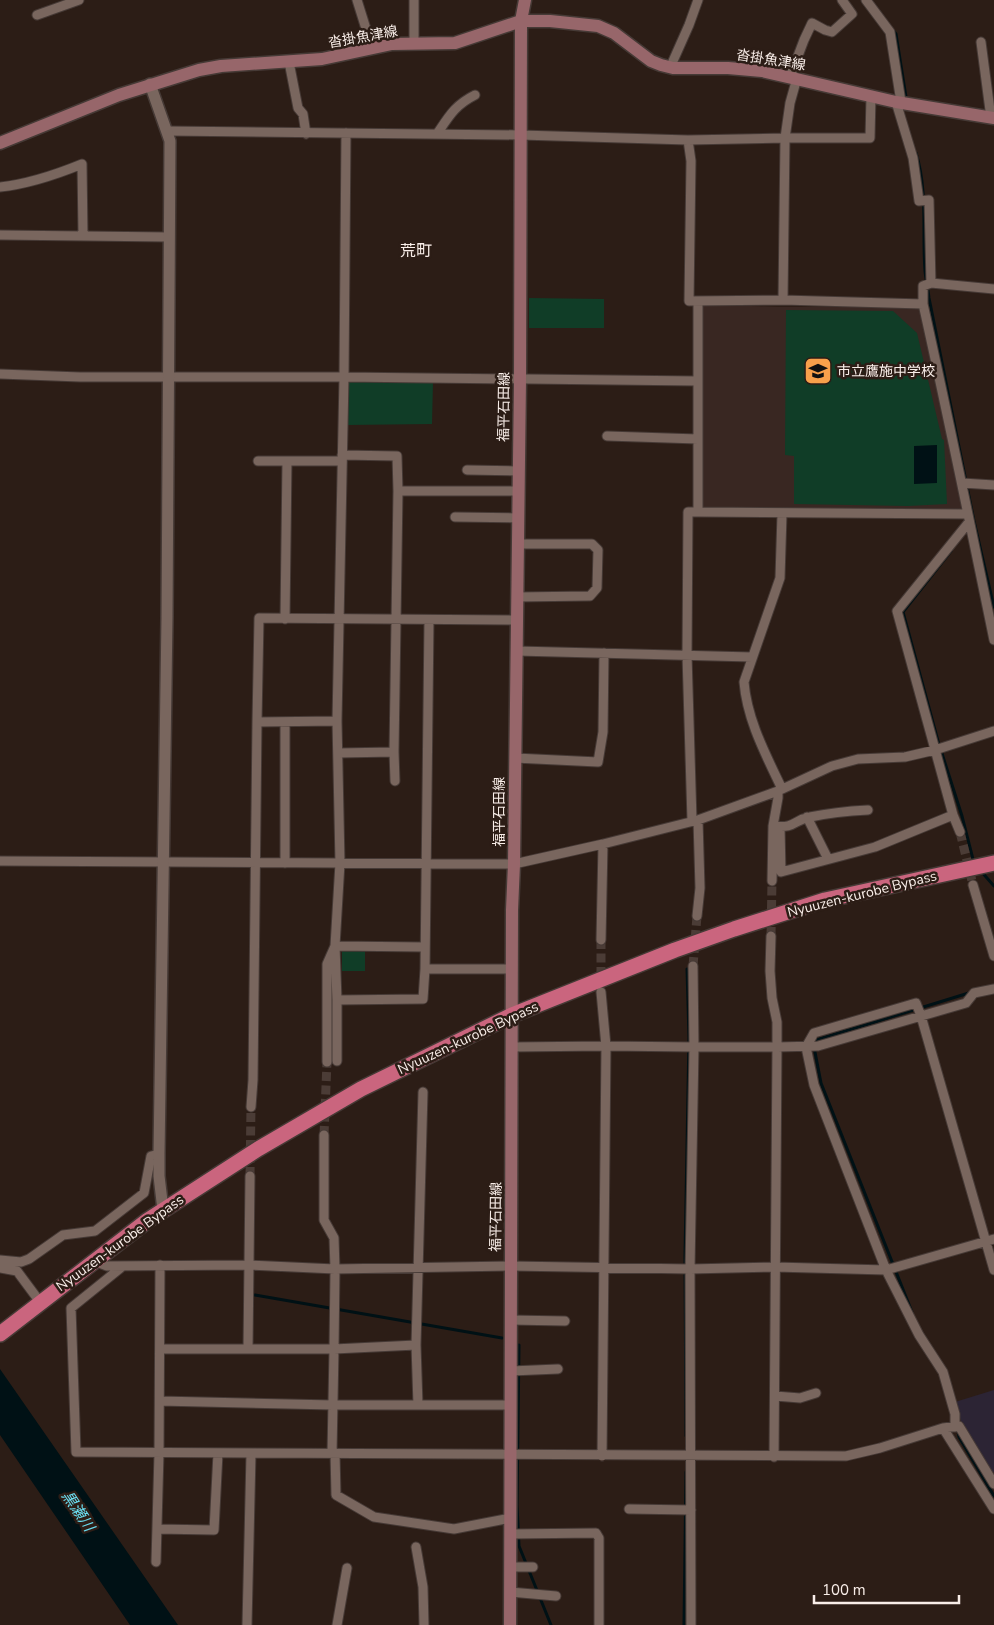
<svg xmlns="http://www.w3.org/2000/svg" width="994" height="1625" viewBox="0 0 994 1625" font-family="'Nunito Sans','Noto Sans JP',sans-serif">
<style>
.industrial{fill:#2c2434}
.education{fill:#392722}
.green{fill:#103d27}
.water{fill:#001115}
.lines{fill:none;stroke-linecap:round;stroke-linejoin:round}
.stream{stroke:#001115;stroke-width:3}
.minor-tunnel{stroke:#4b3c36;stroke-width:9;stroke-dasharray:9 4.5;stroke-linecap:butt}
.minor-casing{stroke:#463a36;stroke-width:11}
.tertiary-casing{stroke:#463a36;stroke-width:14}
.secondary-casing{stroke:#463a36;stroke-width:15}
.trunk-casing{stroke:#463a36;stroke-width:18}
.minor{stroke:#79665e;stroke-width:9}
.tertiary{stroke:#79665e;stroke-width:11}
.secondary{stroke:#97666a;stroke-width:12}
.trunk{stroke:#ca657e;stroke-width:15}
.labels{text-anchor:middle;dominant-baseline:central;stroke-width:5;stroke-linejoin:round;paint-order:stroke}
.street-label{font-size:14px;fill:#f9eee9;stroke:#2c1d16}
.poi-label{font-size:14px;fill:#f9eee9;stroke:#2c1d16;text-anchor:start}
.water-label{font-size:15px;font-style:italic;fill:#6be0f4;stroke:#2c1d16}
.quarter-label{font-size:16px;fill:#f9eee9;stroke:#2c1d16}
</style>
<rect width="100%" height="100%" fill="#2c1d16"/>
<path class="industrial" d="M 994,1390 L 994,1472 L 989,1473 L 965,1434 L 955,1402 Z"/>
<path class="education" d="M 701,304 L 779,307 L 920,307 L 963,510 L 703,510 Z"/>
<path class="green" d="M 529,298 L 604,299 L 604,328 L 529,328 Z
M 786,310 L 893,311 L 917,333 L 942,439 L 944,440 L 947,504 L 908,506 L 794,504 L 794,456 L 785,455 Z
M 348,380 L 433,382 L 432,424 L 347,425 Z
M 365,948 L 365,971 L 342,971 L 342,949 Z"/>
<path class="water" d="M 937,445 L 937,483 L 914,484 L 914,446 Z
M 0,1369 L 178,1625 L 130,1625 L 0,1435 Z"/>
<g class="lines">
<path class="stream" d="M 892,29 L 896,34 L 906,97
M 916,153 C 928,191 922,232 925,271 C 926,280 928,289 929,298 L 974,521 L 994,607
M 951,551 L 903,612 L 938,741 L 962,816 L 974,863
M 980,870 L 994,886
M 813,1041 L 972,992
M 814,1047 L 821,1083 L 912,1312
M 255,1295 L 502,1338
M 519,1345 L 517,1505 L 519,1546 L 551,1625
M 958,1431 L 959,1437 L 994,1496
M 686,1436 L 685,1256 L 689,1037 L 687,969
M 684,1625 L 686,1472"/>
<path class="minor-tunnel" d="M 960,832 L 973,885
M 771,936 L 772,881
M 601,940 L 601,982
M 693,966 L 697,916
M 324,1135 L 327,1062
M 250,1176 L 251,1107"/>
<g class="minor-casing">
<path id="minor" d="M 357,0 L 372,48
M 866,0 L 890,32 L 901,102
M 37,15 L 79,0
M 981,42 L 991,118
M 414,44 L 414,0
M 289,62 L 298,108 L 303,114 L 306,134
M 673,68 L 673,61 L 689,25 L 698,0
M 790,77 L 804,40 L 812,23 L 825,30 L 832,32 L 852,14 L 842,0
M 896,102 L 913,158 L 919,201 L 929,200 L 931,283 L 923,286 L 923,304
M 168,131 L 521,135 L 688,140 L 785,138 L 790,103 L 797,78
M 437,134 C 449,116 455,105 475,95
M 688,140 L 691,161 L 689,301 L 783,300 L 785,138 L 870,138 L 871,96
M 0,187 C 29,184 55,175 82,164 L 83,235
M 0,235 L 168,237
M 931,283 L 994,289
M 783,300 L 923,304 C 948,416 971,528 994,640
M 0,374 L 80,377 L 344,377 L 697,381
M 607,436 L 698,439
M 258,461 L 287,461
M 467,470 L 518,471
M 962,483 L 994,485
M 398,491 L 518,491
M 698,512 L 967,514
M 782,514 L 780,578 L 744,682 C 747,720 766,755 782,789
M 455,517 L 518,518
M 517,597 L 590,596 L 597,588 L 598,550 L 592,544 L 517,544
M 285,619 L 287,461 L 342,461
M 517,651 L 752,657
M 337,721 L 257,722 L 259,618 L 517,620
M 394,752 L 395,781
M 338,753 L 394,752 L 398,491 L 397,456 L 342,455
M 515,758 L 598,762 L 603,732 L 604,653
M 953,815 L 960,832
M 807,817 L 828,859
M 692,821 L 687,655 L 688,512 L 698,512 L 698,301
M 773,826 C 796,829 793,820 810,817 C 829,813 849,811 868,810
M 780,827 L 781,872 L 875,847 L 953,815 L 897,611 L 969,522
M 0,861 L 514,864 L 603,844 L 698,820 L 778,791 L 832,766 L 858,759 L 905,757 L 935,750 L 994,731
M 285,863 L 285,722
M 772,881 L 773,826 L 778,798 L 778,791
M 973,885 L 994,956
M 697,916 L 700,888 L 698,820
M 601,940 L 603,844
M 424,947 L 335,946 L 337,1000 L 423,999 L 425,969 L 429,620
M 425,969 L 512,969
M 512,1047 L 606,1046 L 601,992
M 337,1061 L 337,1000
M 327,1062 L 327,964 L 335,946 L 340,863 L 337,721 L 344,377 L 346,133
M 251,1107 L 253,1080 L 257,722
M 324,1135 L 324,1220 L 334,1238 L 335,1269 L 334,1349 L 416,1345
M 0,1260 L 21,1262 L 29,1259 L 63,1235 L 95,1231 L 144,1193 L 151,1156 L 159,1154
M 94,1261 L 107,1266 L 250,1265 L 335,1269 L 511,1266 L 690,1269 L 775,1267 L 886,1270 L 994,1239
M 123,1266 L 71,1308 L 76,1452 L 846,1456 L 880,1448 L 943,1428 L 959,1426 L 994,1484
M 0,1268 L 17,1271 L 40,1302
M 511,1320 L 565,1321
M 161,1349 L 334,1349 L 332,1453
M 248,1349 L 250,1176
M 511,1371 L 558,1369
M 775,1396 L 800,1398 L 816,1393
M 160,1401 L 333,1405 L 511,1405
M 418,1405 L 416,1345 L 423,1092
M 955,1427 L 955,1414 L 943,1372 L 919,1335 L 886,1270 L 814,1085 L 806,1047 L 814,1033 L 916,1003 L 921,1016 L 994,1270
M 943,1428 L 994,1509
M 335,1453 L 336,1495 L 374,1517 L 454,1529 L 511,1518
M 602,1456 L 606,1046 L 694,1047 L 693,966
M 774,1457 L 777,1047 L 818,1046 L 966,1003 L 974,993 L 994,989
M 629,1509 L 691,1510
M 157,1529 L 214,1530 L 218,1453
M 511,1534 L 596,1533 L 599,1538 L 599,1625
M 416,1547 L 423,1587 L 424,1625
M 156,1562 L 159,1453 L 160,1265
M 511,1567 L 533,1567
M 510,1592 L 556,1596
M 247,1625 L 251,1454
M 337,1625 L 347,1568
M 691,1625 L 690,1269 L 694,1047 L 777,1047 L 777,1022 L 772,998 L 770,971 L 771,936"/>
</g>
<g class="tertiary-casing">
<path id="tertiary" d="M 150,84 L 170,141 L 167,618 L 159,1154 L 159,1176 L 163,1210"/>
</g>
<g class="secondary-casing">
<path id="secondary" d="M 0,143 L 119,95 L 199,70 L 221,66 L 322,59 L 392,44 L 455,43 L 521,21 L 550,21 L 598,26 L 614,33 L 651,61 L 661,65 L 673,68 L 728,68 L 762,71 L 896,102 L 994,118
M 510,1625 L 512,910 L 514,864 L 520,380 L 521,21 L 525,0"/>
</g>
<g class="trunk-casing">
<path id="trunk" d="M 0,1334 L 148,1220 L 258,1149 L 361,1089 L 512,1015 L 675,950 L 734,929 L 825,900 L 994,863"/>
</g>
<use href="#minor" class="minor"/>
<use href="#tertiary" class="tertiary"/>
<use href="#secondary" class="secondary"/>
<use href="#trunk" class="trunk"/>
</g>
<defs>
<g id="school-square" transform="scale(1.4375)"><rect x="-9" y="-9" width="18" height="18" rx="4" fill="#f8a04b" stroke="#2c1d16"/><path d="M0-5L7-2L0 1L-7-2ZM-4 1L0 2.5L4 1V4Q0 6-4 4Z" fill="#111"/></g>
</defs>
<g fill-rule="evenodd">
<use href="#school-square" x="818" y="371"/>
</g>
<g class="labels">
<g class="street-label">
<text transform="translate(363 37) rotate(-10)">沓掛魚津線</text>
<text transform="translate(771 60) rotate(9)">沓掛魚津線</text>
<text transform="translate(504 407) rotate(-89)">福平石田線</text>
<text transform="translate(499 812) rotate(-90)">福平石田線</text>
<text transform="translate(862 894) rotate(-14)">Nyuuzen-kurobe Bypass</text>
<text transform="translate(468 1038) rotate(-25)">Nyuuzen-kurobe Bypass</text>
<text transform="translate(496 1217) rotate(-89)">福平石田線</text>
<text transform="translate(120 1243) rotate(-36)">Nyuuzen-kurobe Bypass</text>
</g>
<g class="poi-label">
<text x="837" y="371">市立鷹施中学校</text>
</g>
<g class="water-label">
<text transform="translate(78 1511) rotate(56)">黒瀬川</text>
</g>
<g class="quarter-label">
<text x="416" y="251">荒町</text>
</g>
</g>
<path d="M814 1595v8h145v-8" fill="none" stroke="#f9eee9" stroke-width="2.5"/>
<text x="822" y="1595" font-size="15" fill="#f9eee9" stroke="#2c1d16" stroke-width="4" paint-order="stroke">100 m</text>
</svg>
